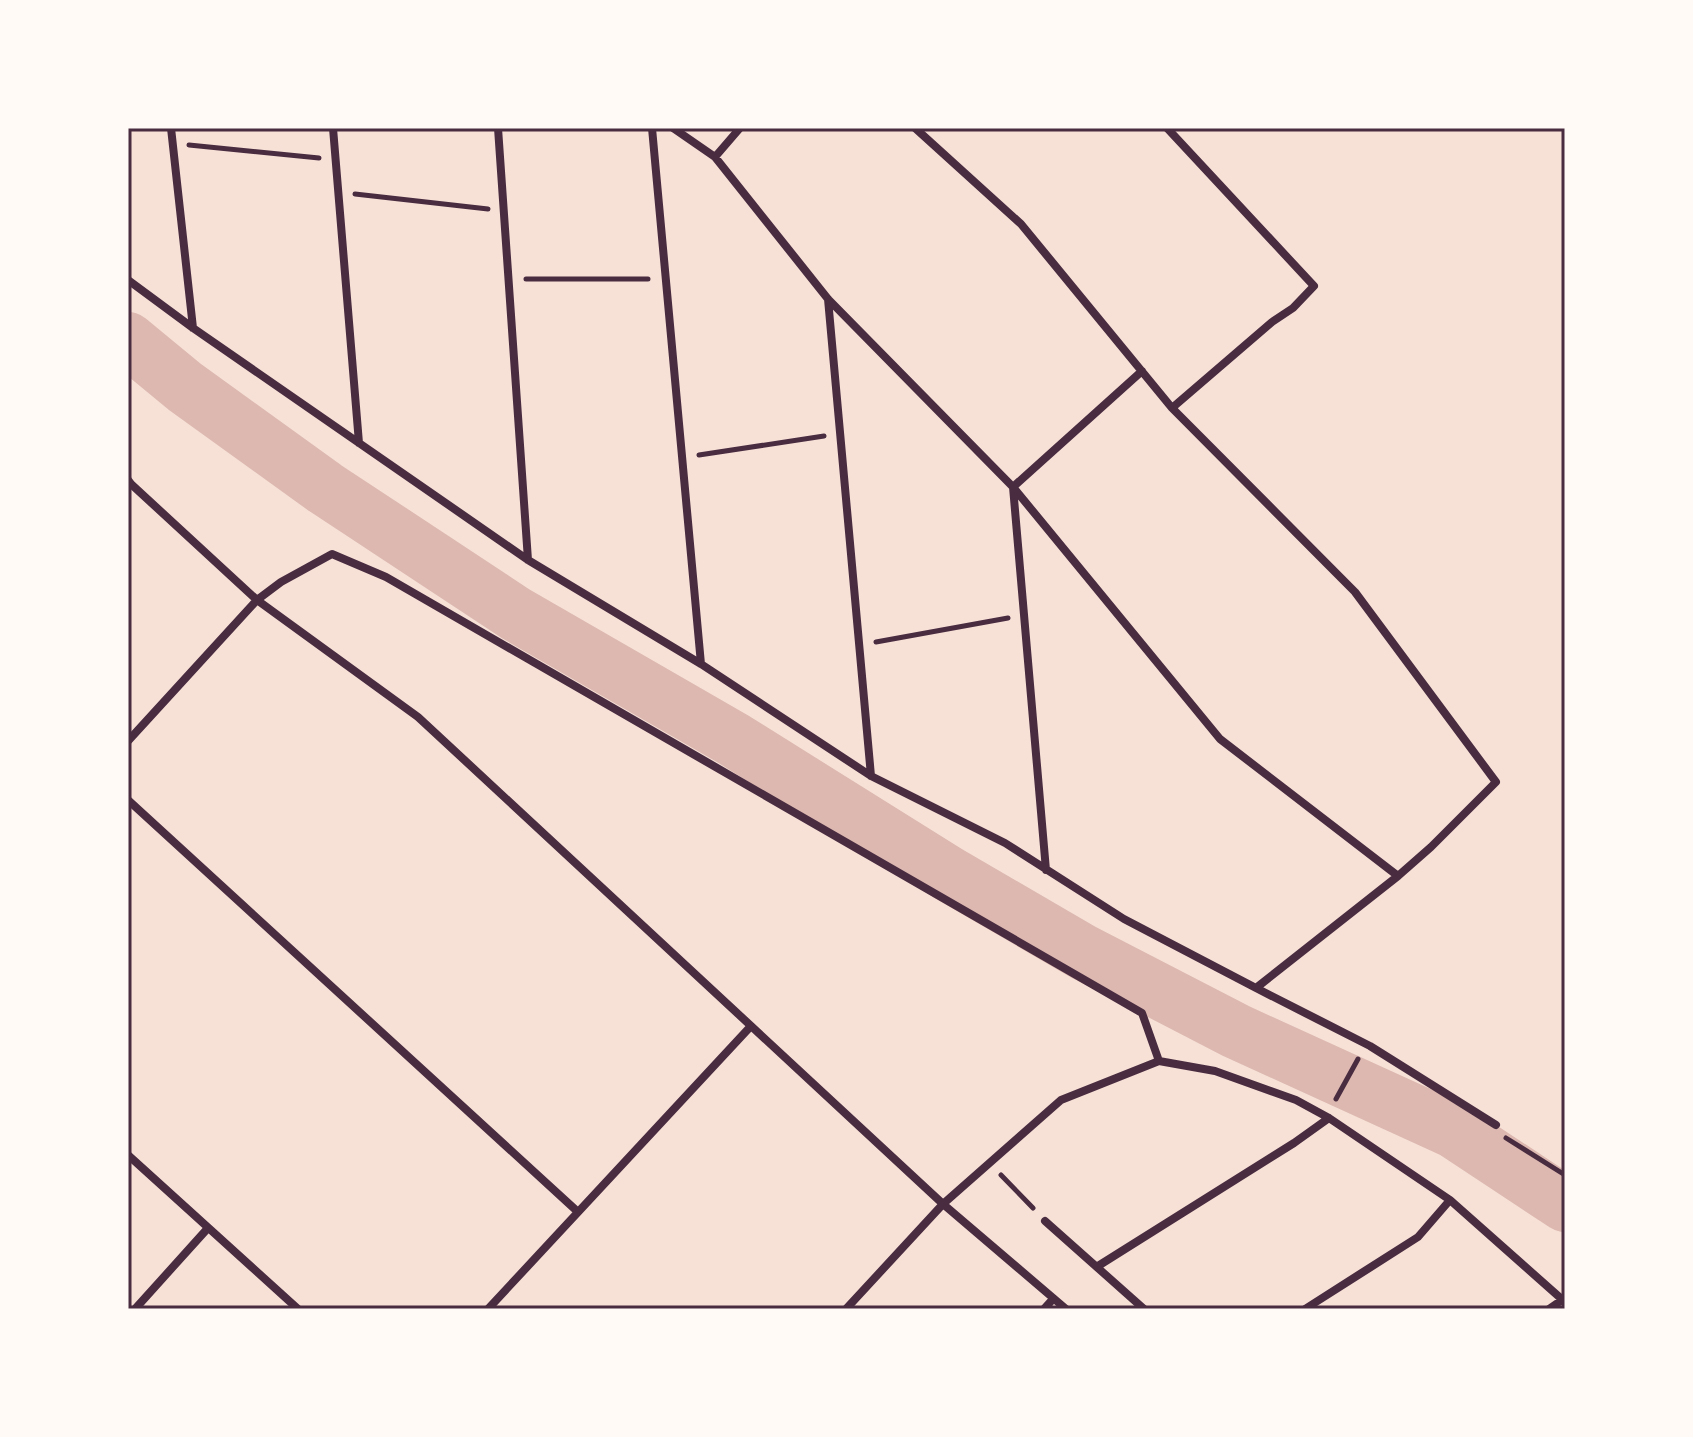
<svg xmlns="http://www.w3.org/2000/svg" width="1693" height="1437" viewBox="0 0 1693 1437" font-family="'Noto Serif',serif">
<style>
.lines{fill:none;stroke-linecap:round;stroke-linejoin:round}
.river{stroke:#dcb8b0;stroke-width:56}
.path{stroke:#4a2c40;stroke-width:5}
.minor{stroke:#4a2c40;stroke-width:8}
.neatline{fill:none;stroke:#4a2c40;stroke-width:3}
</style>
<rect width="100%" height="100%" fill="#f7e1d7"/>
<g class="lines">
<path class="river" d="M 128,340 L 185,387 L 325,488 L 516,614 L 733,739 L 949,874 L 1083,952 L 1236,1031 L 1453,1130 L 1565,1204"/>
<path class="path" d="M 189,145 L 319,158
M 355,194 L 488,209
M 526,279 L 648,279
M 699,455 L 824,436
M 876,642 L 1008,618
M 1336,1099 L 1358,1059
M 1506,1138 L 1565,1175
M 1001,1175 L 1033,1208"/>
<path class="minor" d="M 171,128 L 193,328
M 333,128 L 359,443
M 498,128 L 528,560
M 652,128 L 701,664
M 673,128 L 715,157 L 828,299 L 1013,487 L 1220,739 L 1398,876
M 1167,128 L 1314,286 L 1293,308 L 1272,322 L 1172,408
M 715,157 L 740,128
M 128,280 L 193,328 L 528,560 L 701,664 L 871,776 L 1005,843 L 1124,919 L 1256,988 L 1398,876 L 1431,847 L 1496,782 L 1355,592 L 1172,408 L 1021,224 L 915,128
M 828,299 L 871,776
M 128,480 L 131,484 L 257,600 L 418,717 L 943,1204 L 1066,1309
M 128,741 L 257,600 L 281,582 L 332,554 L 386,577 L 1142,1013 L 1159,1061
M 128,800 L 578,1212
M 1046,870 L 1013,487 L 1142,371
M 1256,988 L 1370,1046 L 1496,1125
M 128,1155 L 298,1309
M 1045,1221 L 1144,1309
M 1098,1266 L 1294,1143 L 1329,1118
M 135,1309 L 208,1228
M 488,1309 L 751,1026
M 846,1309 L 943,1204 L 1061,1100 L 1159,1061 L 1215,1071 L 1296,1100 L 1329,1118 L 1450,1200 L 1565,1302
M 1044,1309 L 1053,1299
M 1305,1309 L 1418,1237 L 1450,1200
M 1549,1309 L 1562,1300"/>
</g>
<rect width="1693" height="1437" fill="none" stroke="#fffaf5" stroke-width="260"/>
<rect x="130" y="130" width="1433" height="1177" class="neatline"/>
</svg>
